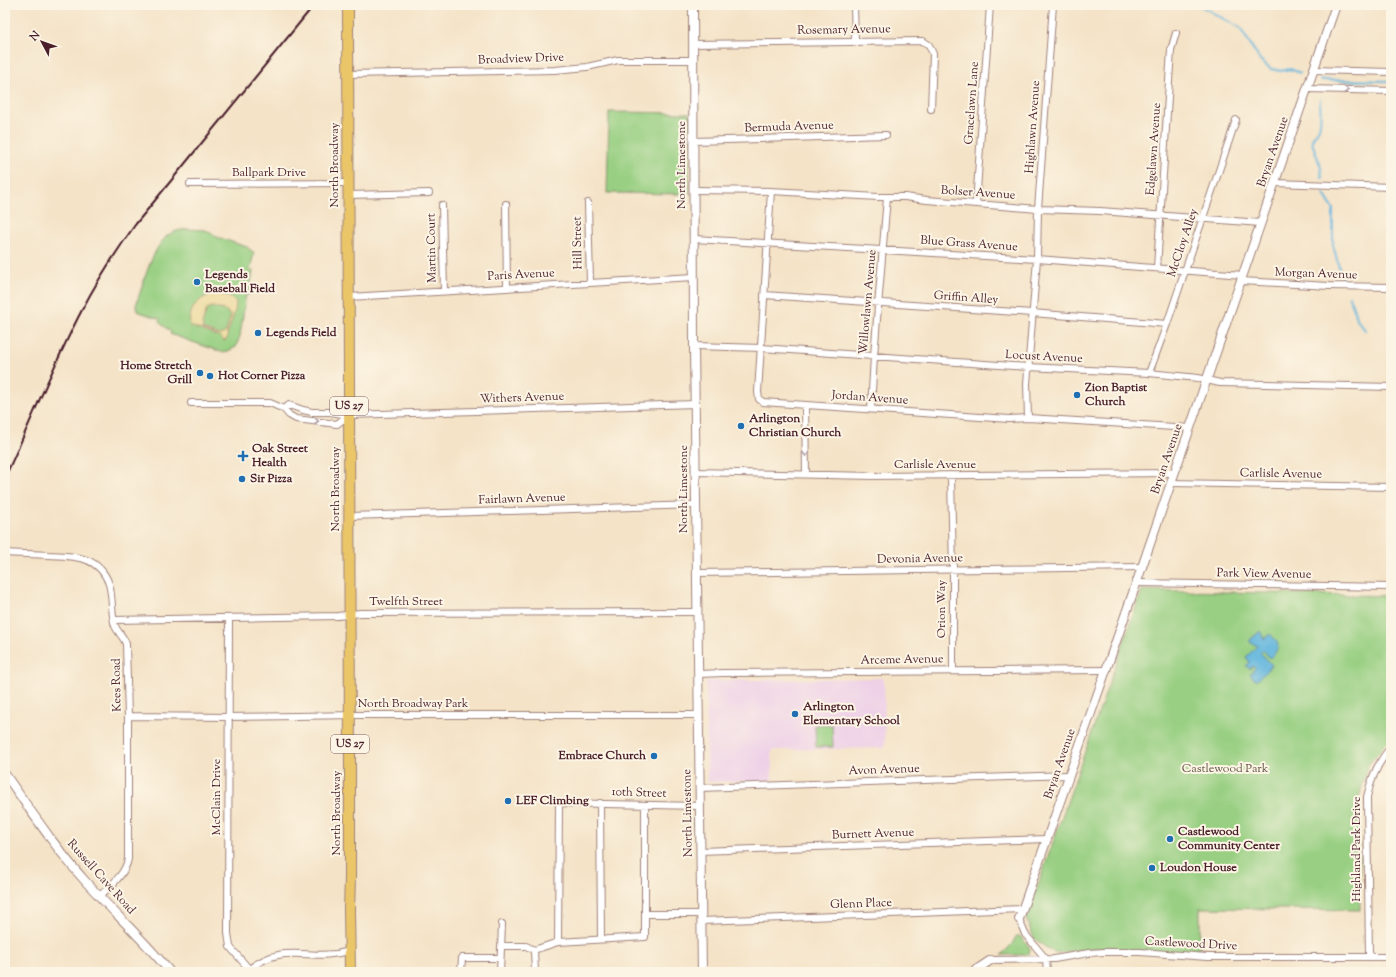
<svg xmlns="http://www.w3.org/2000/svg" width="1396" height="977" viewBox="0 0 1396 977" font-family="'Sorts Mill Goudy',serif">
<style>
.built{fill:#eed0e7}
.green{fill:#98cf82;stroke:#717756}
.sand{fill:#eeda9e;stroke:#9c7c64;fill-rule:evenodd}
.water{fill:#61b5dd;stroke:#566a84}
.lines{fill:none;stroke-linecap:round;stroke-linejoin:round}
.stream{stroke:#61b5dd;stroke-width:2}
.minor-casing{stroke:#9f8179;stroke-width:8}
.tertiary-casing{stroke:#9f8179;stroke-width:10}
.primary-casing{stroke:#9f8179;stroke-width:12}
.minor{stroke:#fff;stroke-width:6}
.tertiary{stroke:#fff;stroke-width:8}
.primary{stroke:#eac669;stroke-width:10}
.rail{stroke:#4a1f2b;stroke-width:2}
.oneway{stroke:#ae9aa0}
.poi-dot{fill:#1f6fb2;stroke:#fcf5e5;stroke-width:1.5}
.labels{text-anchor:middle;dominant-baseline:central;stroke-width:4;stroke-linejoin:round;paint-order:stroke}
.shield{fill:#fcf5e5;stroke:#7f5f63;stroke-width:1}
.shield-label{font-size:11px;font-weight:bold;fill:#4a1f2b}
.street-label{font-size:12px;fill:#4a1f2b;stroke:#fcf5e5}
.poi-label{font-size:12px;font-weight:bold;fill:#4a1f2b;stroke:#fcf5e5;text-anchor:start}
.park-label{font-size:12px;fill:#615445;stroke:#fcf5e5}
</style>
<rect width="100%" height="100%" fill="#fcf5e5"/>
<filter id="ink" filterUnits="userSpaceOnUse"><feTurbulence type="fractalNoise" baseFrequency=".025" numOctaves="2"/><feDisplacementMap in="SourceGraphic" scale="8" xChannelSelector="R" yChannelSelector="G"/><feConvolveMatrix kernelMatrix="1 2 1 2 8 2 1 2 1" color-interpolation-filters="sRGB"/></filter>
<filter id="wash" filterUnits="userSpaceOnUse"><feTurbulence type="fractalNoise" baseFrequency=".012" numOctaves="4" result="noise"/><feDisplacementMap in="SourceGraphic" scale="16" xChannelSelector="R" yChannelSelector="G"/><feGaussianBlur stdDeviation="0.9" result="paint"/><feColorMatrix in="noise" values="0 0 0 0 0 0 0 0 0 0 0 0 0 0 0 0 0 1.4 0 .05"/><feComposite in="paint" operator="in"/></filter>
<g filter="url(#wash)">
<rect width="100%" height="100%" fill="#f4e3c7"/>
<path class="built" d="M 884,678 L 885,748 L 772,750 L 772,781 L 707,782 L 706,681 Z"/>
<path class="green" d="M 609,112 L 690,113 L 689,194 L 607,193 Z
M 188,229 L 206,230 L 217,237 L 247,247 L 254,253 L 250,270 L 253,271 L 249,295 L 246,294 L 240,336 L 236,347 L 224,353 L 170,334 L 171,332 L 159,322 L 160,319 L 137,311 L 136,305 C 143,285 151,250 167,236 C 173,231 180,230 188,229 Z
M 1142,590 L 1391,596 L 1391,738 L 1384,745 L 1367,767 L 1359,798 L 1360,910 L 1200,908 L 1200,955 L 1094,948 L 1057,953 L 1049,950 L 1034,938 L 1026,919 Z
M 815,725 L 832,725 L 833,747 L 816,747 Z
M 1017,935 L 1021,937 L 1030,948 L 1029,954 L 1026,955 L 1002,955 L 1012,944 Z"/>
<path class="sand" d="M 212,294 C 221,294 229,295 236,302 L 235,311 L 227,334 L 228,337 L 226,340 L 223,341 L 220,337 L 190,326 C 188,310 197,299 212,294 ZM 212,307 L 227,311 L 228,314 L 231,315 L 226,332 L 220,335 L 202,329 L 203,326 L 202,324 L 207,309 Z"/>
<path class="water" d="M 1260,631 L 1264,639 L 1270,634 C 1280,644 1281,647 1270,658 L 1263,650 L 1260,652 L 1272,665 L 1256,681 L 1250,674 L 1255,668 L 1253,666 L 1250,669 L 1246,666 L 1250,662 L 1246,657 L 1257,646 L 1249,641 Z"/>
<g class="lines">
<path class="stream" d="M 1199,5 L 1240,28 L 1260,60 L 1271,69 L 1281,71 L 1290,69 L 1300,73
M 1320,80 L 1391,81
M 1320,99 C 1320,108 1322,119 1319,128 C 1317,133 1312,136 1312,142 L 1321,168 L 1322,178
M 1324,194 L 1333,209 L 1333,245 L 1342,278
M 1349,296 L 1358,321 L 1365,330"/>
</g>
</g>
<g filter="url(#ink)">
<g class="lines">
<g class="minor-casing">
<path id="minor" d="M 854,5 L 855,41
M 693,44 L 923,41 L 929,45 L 933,54 L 931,109
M 1313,70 L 1391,72
M 348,74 L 555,70 L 587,67 L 618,60 L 694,60
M 1307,89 L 1391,91
M 694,141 L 886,135
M 1275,183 L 1391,187
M 190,184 L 349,183
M 694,190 L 771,191 L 878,197 L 905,197 L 927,200 L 1038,209 L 1100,211 L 1261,223
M 771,191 L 758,392 L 759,399 L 763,402 L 1009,419 L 1028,418 L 1190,428
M 349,195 L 429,193
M 588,203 L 590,282
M 506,204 L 507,287
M 976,204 L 990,5
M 442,205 L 444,291
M 694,239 L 1037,259 L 1243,275
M 1157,268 L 1171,50 L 1176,33
M 1241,281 L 1329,286 L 1391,287
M 764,295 L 1032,313 L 1167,324
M 349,297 L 694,277
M 694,346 L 762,348 L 1028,367 L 1149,373 L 1198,378 L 1220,383 L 1391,387
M 1149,373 L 1167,324 L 1236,120
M 191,403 L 270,403 L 284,409 L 289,415 L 296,419 L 337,424 L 349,415
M 805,405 L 806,474
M 284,409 L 289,405 L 303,410 L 312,412 L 330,412 L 349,415 L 696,404
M 871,409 L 874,356 L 887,197
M 1028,418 L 1027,384 L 1037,259 L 1038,209 L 1053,5
M 696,472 L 873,476 L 1174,473
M 951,476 L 953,570 L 953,670
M 1171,483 L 1391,487
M 350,516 L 696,505
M 5,553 C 19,554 34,554 48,555 C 73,556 99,555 109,584 C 113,597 111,615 115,626 C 118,633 124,637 126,644 L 128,716 L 128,859 C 125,875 111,885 100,896
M 697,573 L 1142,567
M 1137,583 L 1391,587
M 229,618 L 228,933 L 230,947 L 249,969
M 114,620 L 338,616 L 360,613 L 698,612
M 699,674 L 723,673 L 1106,670
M 128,716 L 229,717 L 358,715 L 698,715
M 700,788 L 1068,775
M 600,803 L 601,939
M 645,805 L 645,937 L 558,942 L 559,803 L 700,806
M 700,851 L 1046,839
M 646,914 L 701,914
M 1019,919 L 1025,934 L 1046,959 L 1047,972
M 701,921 L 1022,909
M 501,946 L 526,946 L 534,950 L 558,942
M 534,950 L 535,972
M 1369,956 L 1367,797 C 1371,778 1378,762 1391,747
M 991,960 L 1054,959 L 1089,953 L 1104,952 L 1140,952 L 1207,957 L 1391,957
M 246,972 C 283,939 310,963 349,951
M 461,972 L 462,958 L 500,958
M 500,972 L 502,924"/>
</g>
<g class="tertiary-casing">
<path id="tertiary" d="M 693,5 L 694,346 L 702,972
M 5,774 C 31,811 56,849 86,882 C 114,913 144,940 170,972
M 1019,919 L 1142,567 L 1336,5
M 973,972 L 991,960"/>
</g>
<g class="primary-casing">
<path id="primary" d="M 348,5 L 350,774 L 350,877 L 349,910 L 350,972"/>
</g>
<use href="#minor" class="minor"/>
<use href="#tertiary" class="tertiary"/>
<use href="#primary" class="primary"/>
<path class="rail" d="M 5,477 C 31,421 54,363 83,308 C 98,279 116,252 135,225 L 314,5"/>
</g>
<defs><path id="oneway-chevron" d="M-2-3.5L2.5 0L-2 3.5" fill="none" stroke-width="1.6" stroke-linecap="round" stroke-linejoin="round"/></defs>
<g class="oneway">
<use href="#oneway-chevron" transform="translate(1346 90) rotate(1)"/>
<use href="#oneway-chevron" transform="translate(316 421) rotate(7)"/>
<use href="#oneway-chevron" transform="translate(806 454) rotate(89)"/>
</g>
</g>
<g class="poi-dot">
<circle cx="197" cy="282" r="4"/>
<circle cx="258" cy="333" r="4"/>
<circle cx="200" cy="373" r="4"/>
<circle cx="210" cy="376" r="4"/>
<circle cx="1077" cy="395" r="4"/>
<circle cx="741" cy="426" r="4"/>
<path d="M241 450h4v4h4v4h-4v4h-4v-4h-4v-4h4z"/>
<circle cx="242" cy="479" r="4"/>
<circle cx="795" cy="714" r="4"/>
<circle cx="654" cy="756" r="4"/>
<circle cx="508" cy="801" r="4"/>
<circle cx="1170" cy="839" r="4"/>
<circle cx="1152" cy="868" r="4"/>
</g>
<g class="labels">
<g class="shield">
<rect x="330" y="397" width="38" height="18" rx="3"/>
<rect x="331" y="735" width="38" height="18" rx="3"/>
</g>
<g class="shield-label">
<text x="349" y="406">US 27</text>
<text x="350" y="744">US 27</text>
</g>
<g class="street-label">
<text transform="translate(844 30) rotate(-1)">Rosemary Avenue</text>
<text transform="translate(521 59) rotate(-2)">Broadview Drive</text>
<text transform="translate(972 103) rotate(-86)">Gracelawn Lane</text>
<text transform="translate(789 127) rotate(-2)">Bermuda Avenue</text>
<text transform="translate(1033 127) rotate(-86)">Highlawn Avenue</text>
<text transform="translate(1154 149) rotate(-86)">Edgelawn Avenue</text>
<text transform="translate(1273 152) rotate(-71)">Bryan Avenue</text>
<text transform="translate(335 165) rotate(-90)">North Broadway</text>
<text transform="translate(682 165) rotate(-90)">North Limestone</text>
<text x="269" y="173">Ballpark Drive</text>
<text transform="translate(978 193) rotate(4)">Bolser Avenue</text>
<text transform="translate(578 243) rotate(-91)">Hill Street</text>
<text transform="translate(1183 243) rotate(-71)">McCloy Alley</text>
<text transform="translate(969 244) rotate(4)">Blue Grass Avenue</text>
<text transform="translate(432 248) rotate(-91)">Martin Court</text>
<text transform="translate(1316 274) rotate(2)">Morgan Avenue</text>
<text transform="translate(521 275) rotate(-3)">Paris Avenue</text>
<text transform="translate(966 298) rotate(4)">Griffin Alley</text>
<text transform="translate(868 302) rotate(-85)">Willowlawn Avenue</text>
<text transform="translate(1044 357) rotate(3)">Locust Avenue</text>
<text transform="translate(522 398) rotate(-2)">Withers Avenue</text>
<text transform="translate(870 398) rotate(4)">Jordan Avenue</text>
<text transform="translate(1167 459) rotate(-71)">Bryan Avenue</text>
<text x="935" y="465">Carlisle Avenue</text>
<text transform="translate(1281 474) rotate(1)">Carlisle Avenue</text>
<text transform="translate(336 489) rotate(-90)">North Broadway</text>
<text transform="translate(684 489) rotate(-90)">North Limestone</text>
<text transform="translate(522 499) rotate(-2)">Fairlawn Avenue</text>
<text transform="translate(920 559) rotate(-1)">Devonia Avenue</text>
<text transform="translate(1264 574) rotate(1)">Park View Avenue</text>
<text x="406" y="602">Twelfth Street</text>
<text transform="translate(942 609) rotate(-90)">Orion Way</text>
<text transform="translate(902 660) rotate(-1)">Arceme Avenue</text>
<text transform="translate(117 685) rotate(-91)">Kees Road</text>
<text x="413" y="704">North Broadway Park</text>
<text transform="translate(1060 764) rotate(-71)">Bryan Avenue</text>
<text transform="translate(884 770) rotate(-2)">Avon Avenue</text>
<text transform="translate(639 793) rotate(2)">10th Street</text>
<text transform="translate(217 797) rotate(-90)">McClain Drive</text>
<text transform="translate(337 813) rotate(-90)">North Broadway</text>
<text transform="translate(688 813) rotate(-91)">North Limestone</text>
<text transform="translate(873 834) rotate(-2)">Burnett Avenue</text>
<text transform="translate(1357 849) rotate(-90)">Highland Park Drive</text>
<text transform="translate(101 877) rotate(48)">Russell Cave Road</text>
<text transform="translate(861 904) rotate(-2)">Glenn Place</text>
<text transform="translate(1191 944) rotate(3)">Castlewood Drive</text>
</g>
<g class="poi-label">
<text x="205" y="275">Legends<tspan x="205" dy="14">Baseball Field</tspan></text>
<text x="266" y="333">Legends Field</text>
<text x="192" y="366" text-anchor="end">Home Stretch<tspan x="192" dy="14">Grill</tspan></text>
<text x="218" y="376">Hot Corner Pizza</text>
<text x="1085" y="388">Zion Baptist<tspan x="1085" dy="14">Church</tspan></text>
<text x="749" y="419">Arlington<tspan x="749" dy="14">Christian Church</tspan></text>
<text x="252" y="449">Oak Street<tspan x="252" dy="14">Health</tspan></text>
<text x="250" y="479">Sir Pizza</text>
<text x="803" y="707">Arlington<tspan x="803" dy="14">Elementary School</tspan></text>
<text x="646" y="756" text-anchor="end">Embrace Church</text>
<text x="516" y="801">LEF Climbing</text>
<text x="1178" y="832">Castlewood<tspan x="1178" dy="14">Community Center</tspan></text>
<text x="1160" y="868">Loudon House</text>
</g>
<g class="park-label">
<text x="1225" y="769">Castlewood Park</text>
</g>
</g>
<rect width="1396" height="977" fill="none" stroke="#fcf5e5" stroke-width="20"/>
<g transform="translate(42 42) rotate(311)" stroke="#fcf5e5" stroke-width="3" paint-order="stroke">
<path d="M0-3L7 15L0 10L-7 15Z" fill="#4a1f2b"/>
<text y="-6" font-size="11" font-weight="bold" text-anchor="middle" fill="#4a1f2b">N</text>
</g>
</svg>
